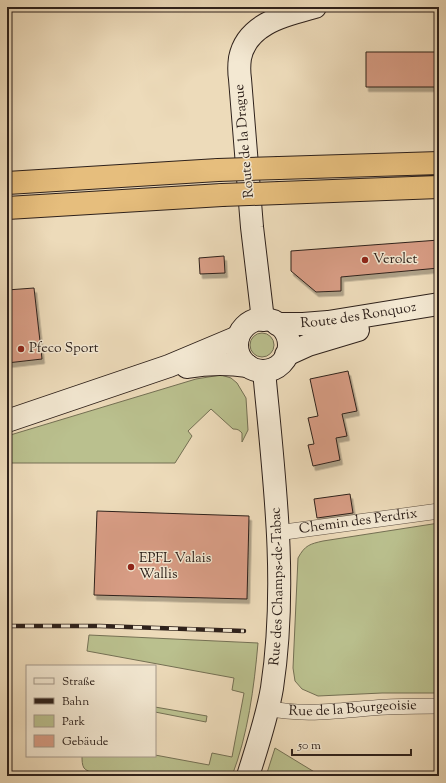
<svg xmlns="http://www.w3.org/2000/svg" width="446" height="783" viewBox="0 0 446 783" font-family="'Sorts Mill Goudy',serif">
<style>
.green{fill:#bac08e;stroke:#747054}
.building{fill:#d89d85;stroke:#2e211b;filter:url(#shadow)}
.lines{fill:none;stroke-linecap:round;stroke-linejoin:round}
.street-casing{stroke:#5e5043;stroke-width:16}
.secondary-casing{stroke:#2e211b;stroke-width:24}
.highway-casing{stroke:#2e211b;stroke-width:24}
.street{stroke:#f3e8d2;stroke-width:15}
.secondary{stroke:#f3e8d2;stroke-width:22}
.highway{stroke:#e6be7d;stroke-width:22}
.rail-casing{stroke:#2e211b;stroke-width:4.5}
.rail{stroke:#f3e8d2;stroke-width:3;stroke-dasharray:9;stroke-linecap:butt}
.highway-bridge-casing{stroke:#2e211b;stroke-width:24;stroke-linecap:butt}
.highway-bridge{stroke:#e6be7d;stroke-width:22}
.poi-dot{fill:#8f2418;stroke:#f3e8d2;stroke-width:1.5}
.labels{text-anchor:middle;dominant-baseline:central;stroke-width:3;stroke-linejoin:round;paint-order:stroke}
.street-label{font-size:14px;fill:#2e211b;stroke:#f3e8d2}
.poi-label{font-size:14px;fill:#2e211b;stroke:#f3e8d2;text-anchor:start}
</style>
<defs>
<filter id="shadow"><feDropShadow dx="2.5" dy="4.5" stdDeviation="0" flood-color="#0004"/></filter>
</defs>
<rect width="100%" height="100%" fill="#eddbba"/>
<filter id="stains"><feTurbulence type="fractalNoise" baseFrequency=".005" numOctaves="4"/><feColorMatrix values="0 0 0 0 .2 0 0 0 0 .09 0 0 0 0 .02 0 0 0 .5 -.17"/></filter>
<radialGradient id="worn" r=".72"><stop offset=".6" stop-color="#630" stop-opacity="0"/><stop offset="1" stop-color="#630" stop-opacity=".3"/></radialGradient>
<path class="green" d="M250 345a12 12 0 1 1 24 0a12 12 0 1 1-24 0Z
M 221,375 L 231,378 L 237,383 L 246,398 L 248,430 L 242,442 L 242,433 C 239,430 238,429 233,429 L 211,409 L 188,431 L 192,436 L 175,463 L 7,463 L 7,436 L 196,379 Z
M 439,523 L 439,693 L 382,693 L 318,696 L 302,689 L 295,681 L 293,668 L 298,558 C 305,545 310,544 323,541 Z
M 89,635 L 258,643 C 254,688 248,734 232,776 L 160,776 L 149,774 L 149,776 C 136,776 92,778 84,768 C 82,765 82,760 82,756 L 155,756 L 155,755 L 209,765 L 212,753 L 232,757 L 244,693 L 232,690 L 234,678 L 87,651 Z
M 155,707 L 207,716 L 206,722 L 155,712 Z
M 275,748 L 321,776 L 266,776 Z"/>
<path class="building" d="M 366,52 L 439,52 L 439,87 L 366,87 Z
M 439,240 L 439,268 L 341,277 L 341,291 L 316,292 L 291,271 L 291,251 Z
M 224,256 L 225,273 L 200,274 L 199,258 Z
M 34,288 L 42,359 L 7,363 L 7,290 Z
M 348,371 L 357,411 L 342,414 L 347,436 L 336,438 L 340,460 L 313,466 L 308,445 L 314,444 L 308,418 L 318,416 L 310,379 Z
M 350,494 L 353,513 L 317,518 L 314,499 Z
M 97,511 L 249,516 L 247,599 L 94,595 Z"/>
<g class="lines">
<g class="street-casing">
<g id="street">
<path id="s1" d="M 277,533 L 439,511"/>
<path id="s2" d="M 267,708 C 307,717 346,709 387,707 C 404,706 422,706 439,706"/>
</g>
</g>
<g class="secondary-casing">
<g id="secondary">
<circle cx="263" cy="345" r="26"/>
<path d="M 263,320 L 252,227 L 240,79 C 239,72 239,65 240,58 C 247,23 286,15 315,7"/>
<path id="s3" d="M 277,324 L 303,324 L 328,322 L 439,304"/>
<path d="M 286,355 L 308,345 L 358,330"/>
<path d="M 187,367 C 208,363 227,363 248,366"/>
<path d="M 7,421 L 169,366 L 238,337"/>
<path id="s4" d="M 248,776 C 257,747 267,718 272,688 C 288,583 274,476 264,371"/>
</g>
</g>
<g class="highway-casing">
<path id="highway" d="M 279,168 L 439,163
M 7,183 L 218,170
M 280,193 L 439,187
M 7,208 L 222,195"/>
</g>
<use href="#street" class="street"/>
<use href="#secondary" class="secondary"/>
<use href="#highway" class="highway"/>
<g class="rail-casing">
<path id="rail" d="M 7,626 L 100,626 L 244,631"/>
</g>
<use href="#rail" class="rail"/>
<g class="highway-bridge-casing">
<path id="highway-bridge" d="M 218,170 L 279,168
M 222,195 L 280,193"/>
</g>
<use href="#highway-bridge" class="highway-bridge"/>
</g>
<g class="poi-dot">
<circle cx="365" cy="260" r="4"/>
<circle cx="21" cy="349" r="4"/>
<circle cx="131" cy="567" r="4"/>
</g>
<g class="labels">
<g class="street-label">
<text transform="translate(245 141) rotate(-95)">Route de la Drague</text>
<text stroke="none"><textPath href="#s3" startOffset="82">Route des Ronquoz</textPath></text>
<text stroke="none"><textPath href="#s1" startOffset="82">Chemin des Perdrix</textPath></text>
<text stroke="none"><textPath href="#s4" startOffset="193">Rue des Champs-de-Tabac</textPath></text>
<text stroke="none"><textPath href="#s2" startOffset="86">Rue de la Bourgeoisie</textPath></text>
</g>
<g class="poi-label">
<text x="373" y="260">Verolet</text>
<text x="29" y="349">Pfeco Sport</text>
<text x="139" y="559">EPFL Valais<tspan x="139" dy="16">Wallis</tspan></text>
</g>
</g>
<rect width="446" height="783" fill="none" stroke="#eddbba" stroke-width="24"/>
<rect x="8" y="8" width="430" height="767" fill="none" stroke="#2e211b" stroke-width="2"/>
<rect x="12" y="12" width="422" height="759" fill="none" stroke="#2e211b"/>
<rect x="26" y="665" width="130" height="92" fill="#f3e8d2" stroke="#a49889"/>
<rect x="34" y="678" width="20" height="6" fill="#f3e8d2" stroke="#a49889"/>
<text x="62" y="685" font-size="12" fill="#2e211b">Straße</text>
<rect x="34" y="698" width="20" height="6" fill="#2e211b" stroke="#a49889"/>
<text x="62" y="705" font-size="12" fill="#2e211b">Bahn</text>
<rect x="34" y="715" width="20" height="12" fill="#bac08e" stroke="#a49889"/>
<text x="62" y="725" font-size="12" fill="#2e211b">Park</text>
<rect x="34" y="735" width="20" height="12" fill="#d89d85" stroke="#a49889"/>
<text x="62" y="745" font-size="12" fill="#2e211b">Gebäude</text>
<path d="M292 749v6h119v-6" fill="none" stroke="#2e211b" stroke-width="2"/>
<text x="298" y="749" font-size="12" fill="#2e211b" stroke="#f3e8d2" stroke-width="3" paint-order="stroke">50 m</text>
<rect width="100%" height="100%" filter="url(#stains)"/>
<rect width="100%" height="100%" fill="url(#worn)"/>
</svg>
